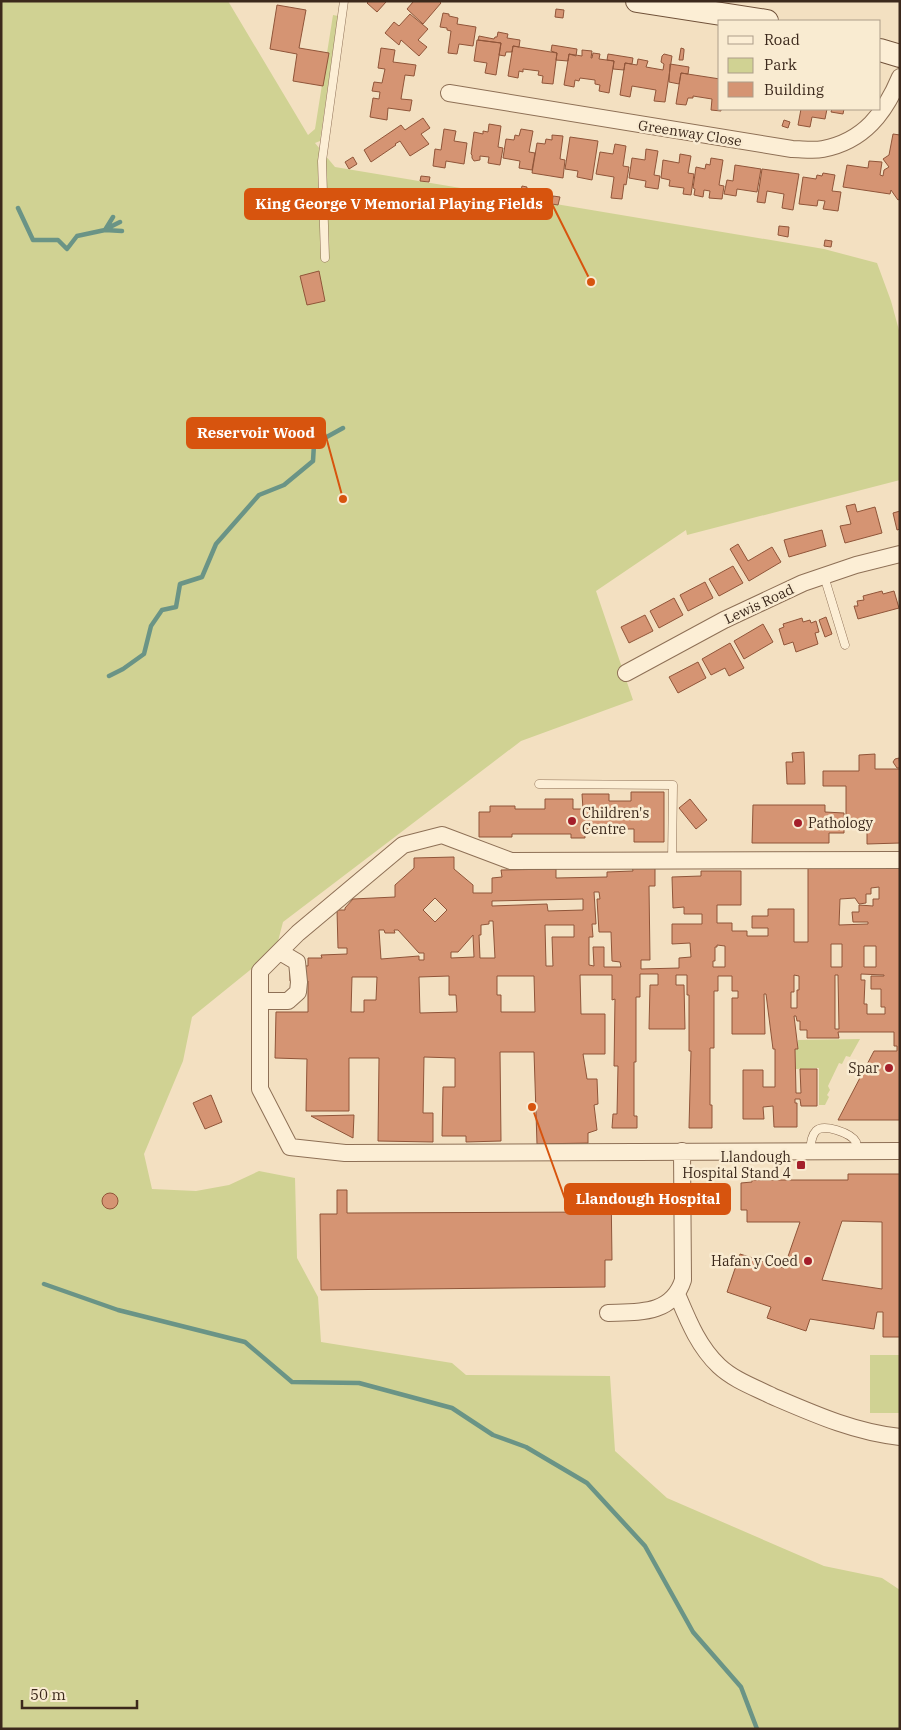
<svg xmlns="http://www.w3.org/2000/svg" width="901" height="1730" viewBox="0 0 901 1730" font-family="'IBM Plex Serif',serif">
<style>
.green{fill:#d0d293}
.lines{fill:none;stroke-linecap:round;stroke-linejoin:round}
.stream{stroke:#6a9486;stroke-width:4.5}
.building{fill:#d59473;stroke:#905539;fill-rule:evenodd}
.service-casing{stroke:#8e7056;stroke-width:9}
.minor-casing{stroke:#8e7056;stroke-width:18}
.secondary-casing{stroke:#705139;stroke-width:24}
.service{stroke:#fceed5;stroke-width:8}
.minor{stroke:#fceed5;stroke-width:16}
.secondary{stroke:#fceed5;stroke-width:22}
.poi-dot{fill:#a41f2a;stroke:#f9ebd1;stroke-width:2}
.labels{text-anchor:middle;dominant-baseline:central;stroke-width:5;stroke-linejoin:round;paint-order:stroke}
.street-label{font-size:14px;fill:#3c291c;stroke:#f9ebd1}
.poi-label{font-size:14px;fill:#3c291c;stroke:#f9ebd1;text-anchor:end}
.leader{fill:none;stroke:#d7540e;stroke-width:2}
.callout-dot{fill:#d7540e;stroke:#f9ebd1;stroke-width:2}
.callout{fill:#d7540e;stroke:#d7540e;stroke-width:2}
.callout-label{font-size:15px;text-anchor:middle;font-weight:bold;fill:#fff}
</style>
<rect width="100%" height="100%" fill="#f3e0c1"/>
<path class="green" d="M 1,1 L 228,1 L 308,135 L 315,129 L 333,15 L 338,16 L 320,141 L 315,143 L 335,167 L 824,249 L 877,263 L 891,301 L 900,334 L 900,480 L 687,535 L 686,530 L 596,591 L 633,700 L 521,741 L 283,922 L 276,949 L 192,1017 L 183,1061 L 144,1154 L 152,1189 L 196,1191 L 229,1185 L 259,1171 L 295,1178 L 297,1258 L 318,1297 L 321,1342 L 452,1363 L 466,1375 L 610,1376 L 615,1451 L 667,1498 L 824,1566 L 882,1578 L 900,1590 L 900,1729 L 1,1729 Z
M 860,1039 L 850,1057 L 846,1056 L 842,1064 L 839,1063 L 828,1086 L 830,1090 L 827,1095 L 829,1097 L 825,1105 L 819,1105 L 819,1068 L 796,1069 L 795,1049 L 798,1049 L 798,1040 Z
M 870,1355 L 900,1355 L 900,1413 L 870,1413 Z"/>
<g class="lines">
<path class="stream" d="M 18,208 L 33,240 L 58,240 L 67,249 L 77,236 L 105,230 L 113,217
M 106,229 L 120,222
M 105,230 L 122,231
M 109,676 L 123,669 L 144,654 L 151,626 L 162,610 L 176,607 L 180,584 L 202,577 L 216,544 L 259,495 L 284,485 L 313,461 L 314,444 L 343,428
M 44,1284 L 118,1310 L 245,1342 L 292,1382 L 359,1383 L 452,1408 L 493,1435 L 526,1447 L 587,1483 L 645,1546 L 693,1632 L 741,1687 L 757,1729"/>
</g>
<path class="building" d="M 369,1 L 384,1 L 386,2 L 377,12 L 367,3 Z
M 412,1 L 439,1 L 441,3 L 423,24 L 407,9 L 413,2 Z
M 277,5 L 306,10 L 299,48 L 329,53 L 323,86 L 293,81 L 297,54 L 270,49 Z
M 556,9 L 564,10 L 563,18 L 555,17 Z
M 443,13 L 449,14 L 449,16 L 458,18 L 457,24 L 476,27 L 473,46 L 459,44 L 457,54 L 448,53 L 451,31 L 447,30 L 447,28 L 440,27 Z
M 410,14 L 428,29 L 418,40 L 427,47 L 419,56 L 401,40 L 399,45 L 385,33 L 394,22 L 399,26 Z
M 498,32 L 508,34 L 507,38 L 520,40 L 519,47 L 513,46 L 512,52 L 506,52 L 505,56 L 499,55 L 501,43 L 478,40 L 479,36 L 494,39 L 495,37 L 497,37 Z
M 477,40 L 501,43 L 496,75 L 485,73 L 487,63 L 474,61 Z
M 552,45 L 577,49 L 576,56 L 569,54 L 568,61 L 556,60 L 557,53 L 551,51 Z
M 513,46 L 557,53 L 553,84 L 542,83 L 543,76 L 538,75 L 539,71 L 523,69 L 523,72 L 519,71 L 518,78 L 508,76 Z
M 381,48 L 395,50 L 393,62 L 416,65 L 414,76 L 405,75 L 401,99 L 412,100 L 410,111 L 388,108 L 387,120 L 370,117 L 373,98 L 379,99 L 380,92 L 372,91 L 374,82 L 382,83 L 385,69 L 378,68 Z
M 681,48 L 684,49 L 684,51 L 683,60 L 679,60 Z
M 582,50 L 592,51 L 591,58 L 592,58 L 593,53 L 600,54 L 599,59 L 614,61 L 609,93 L 599,91 L 600,85 L 595,84 L 595,80 L 580,78 L 579,81 L 575,80 L 574,87 L 564,85 L 569,54 L 582,56 Z
M 608,54 L 633,58 L 632,64 L 625,63 L 624,70 L 613,69 L 614,61 L 607,60 Z
M 664,54 L 672,56 L 665,102 L 654,101 L 656,90 L 632,86 L 630,97 L 620,95 L 625,63 L 637,65 L 638,59 L 648,61 L 646,67 L 663,70 L 664,64 L 661,62 L 662,56 Z
M 670,64 L 689,67 L 688,74 L 681,73 L 679,84 L 669,82 Z
M 681,73 L 720,79 L 721,111 L 711,110 L 712,99 L 693,96 L 693,98 L 688,98 L 686,105 L 676,104 Z
M 801,109 L 827,109 L 825,119 L 812,117 L 810,127 L 798,125 Z
M 832,109 L 844,109 L 843,114 L 831,112 Z
M 423,118 L 430,128 L 421,134 L 429,144 L 410,156 L 400,141 L 395,144 L 396,145 L 371,162 L 364,150 L 401,125 L 405,130 Z
M 784,120 L 790,122 L 788,128 L 782,126 Z
M 489,124 L 501,126 L 498,147 L 503,148 L 500,165 L 488,163 L 489,157 L 480,156 L 480,160 L 474,161 L 472,158 L 472,155 L 471,154 L 474,132 L 483,134 L 483,131 L 488,132 Z
M 444,129 L 456,131 L 454,141 L 467,143 L 464,164 L 446,161 L 445,168 L 433,166 L 435,149 L 441,150 Z
M 521,129 L 533,131 L 529,152 L 535,153 L 532,170 L 519,168 L 520,161 L 503,158 L 506,139 L 514,140 L 515,135 L 519,136 Z
M 893,134 L 900,135 L 900,199 L 898,200 L 891,190 L 890,194 L 843,187 L 847,165 L 868,168 L 869,161 L 882,162 L 880,175 L 883,176 L 884,170 L 889,167 L 883,159 L 889,155 Z
M 552,135 L 563,136 L 560,159 L 565,160 L 563,178 L 532,173 L 537,143 L 545,144 L 546,139 L 552,140 Z
M 570,137 L 598,141 L 592,180 L 577,177 L 578,171 L 565,169 Z
M 615,144 L 626,146 L 623,166 L 629,167 L 626,185 L 624,184 L 622,199 L 611,198 L 614,177 L 596,174 L 600,152 L 613,154 Z
M 646,149 L 658,151 L 654,175 L 660,176 L 658,189 L 645,187 L 646,181 L 629,178 L 632,158 L 645,160 Z
M 680,154 L 691,156 L 688,173 L 694,174 L 691,195 L 683,194 L 684,188 L 669,186 L 670,180 L 661,178 L 663,160 L 679,163 Z
M 353,157 L 357,164 L 349,169 L 345,162 Z
M 711,158 L 723,160 L 719,185 L 724,186 L 722,199 L 709,198 L 710,191 L 704,190 L 703,197 L 694,195 L 695,189 L 693,188 L 696,167 L 705,169 L 706,164 L 710,165 Z
M 735,165 L 761,169 L 757,192 L 737,189 L 736,196 L 724,194 L 727,180 L 733,181 Z
M 762,169 L 799,174 L 793,210 L 782,208 L 784,194 L 767,191 L 765,203 L 757,202 Z
M 823,173 L 835,175 L 832,191 L 841,192 L 838,211 L 823,209 L 825,201 L 818,200 L 817,206 L 799,204 L 803,177 L 816,179 L 817,175 L 822,176 Z
M 421,176 L 430,177 L 429,182 L 420,181 Z
M 522,186 L 527,187 L 526,196 L 520,195 Z
M 553,196 L 560,197 L 558,205 L 552,204 Z
M 779,226 L 789,227 L 788,237 L 778,235 Z
M 825,240 L 832,241 L 831,247 L 824,246 Z
M 319,271 L 325,301 L 307,305 L 300,276 Z
M 855,504 L 857,512 L 875,507 L 882,533 L 845,543 L 840,526 L 851,524 L 846,506 Z
M 900,511 L 900,529 L 897,530 L 893,513 Z
M 822,530 L 826,546 L 789,557 L 784,540 Z
M 738,544 L 748,561 L 772,547 L 781,562 L 749,581 L 730,549 Z
M 733,566 L 743,583 L 719,596 L 709,579 Z
M 705,582 L 713,598 L 688,611 L 680,595 Z
M 882,591 L 883,594 L 894,591 L 899,608 L 858,619 L 854,606 L 858,606 L 857,601 L 864,600 L 863,596 Z
M 674,598 L 683,615 L 659,628 L 650,611 Z
M 645,615 L 653,631 L 629,643 L 621,627 Z
M 826,617 L 832,634 L 825,637 L 819,620 Z
M 802,618 L 803,622 L 810,620 L 811,623 L 816,621 L 819,632 L 815,633 L 818,644 L 796,652 L 793,642 L 784,645 L 779,629 L 784,627 L 783,624 Z
M 763,624 L 773,642 L 744,659 L 734,641 Z
M 730,643 L 744,668 L 729,676 L 725,668 L 711,675 L 702,659 Z
M 698,662 L 706,678 L 678,693 L 669,677 Z
M 804,752 L 805,784 L 787,784 L 786,762 L 793,762 L 792,753 Z
M 875,754 L 875,769 L 900,769 L 900,843 L 867,844 L 867,821 L 846,821 L 846,786 L 823,786 L 823,771 L 859,771 L 859,755 Z
M 899,758 L 900,768 L 897,768 L 893,762 L 895,759 Z
M 631,792 L 664,792 L 664,842 L 634,842 L 634,829 L 585,829 L 585,838 L 571,838 L 571,834 L 512,834 L 512,837 L 479,837 L 479,812 L 490,812 L 490,806 L 515,806 L 515,809 L 545,809 L 545,799 L 573,799 L 573,809 L 583,809 L 582,794 L 609,794 L 609,801 L 631,801 Z
M 690,799 L 707,820 L 696,829 L 679,808 Z
M 753,805 L 825,805 L 825,812 L 844,813 L 844,833 L 829,833 L 829,843 L 752,843 Z
M 454,857 L 454,869 L 473,885 L 473,893 L 492,893 L 492,878 L 502,877 L 501,870 L 556,869 L 556,878 L 607,877 L 607,872 L 633,871 L 632,866 L 655,866 L 655,886 L 649,886 L 650,960 L 641,960 L 641,969 L 679,968 L 679,958 L 691,957 L 690,943 L 672,944 L 672,924 L 702,924 L 702,914 L 684,914 L 684,907 L 673,908 L 672,877 L 701,876 L 701,871 L 741,871 L 741,905 L 717,905 L 717,923 L 732,923 L 732,931 L 747,931 L 747,936 L 768,936 L 768,928 L 752,928 L 752,916 L 768,916 L 768,909 L 794,909 L 794,942 L 808,942 L 808,866 L 900,866 L 900,1120 L 838,1120 L 874,1051 L 897,1051 L 897,1046 L 894,1046 L 894,1032 L 838,1032 L 839,1038 L 807,1038 L 807,1030 L 800,1030 L 800,1021 L 797,1021 L 796,1016 L 794,1016 L 798,1049 L 795,1049 L 796,1093 L 801,1093 L 800,1069 L 817,1069 L 817,1106 L 801,1106 L 800,1099 L 795,1099 L 795,1103 L 797,1103 L 797,1127 L 774,1127 L 773,1106 L 763,1107 L 764,1119 L 743,1119 L 743,1070 L 763,1070 L 763,1087 L 775,1087 L 775,1049 L 773,1049 L 766,994 L 764,994 L 765,1034 L 732,1034 L 732,998 L 738,998 L 738,991 L 732,991 L 732,976 L 718,976 L 718,991 L 714,991 L 714,1048 L 710,1048 L 710,1105 L 712,1105 L 712,1128 L 689,1128 L 691,1051 L 689,1051 L 689,995 L 687,995 L 687,975 L 676,975 L 676,985 L 684,985 L 685,1029 L 649,1029 L 650,985 L 658,985 L 658,974 L 640,974 L 640,997 L 636,997 L 636,1062 L 634,1062 L 634,1116 L 637,1116 L 637,1128 L 612,1128 L 613,1114 L 617,1114 L 618,1066 L 614,1066 L 615,999 L 612,1000 L 612,975 L 580,975 L 581,1014 L 605,1014 L 605,1054 L 583,1054 L 587,1079 L 597,1079 L 598,1104 L 594,1105 L 597,1130 L 588,1133 L 588,1143 L 537,1144 L 534,1052 L 500,1052 L 501,1141 L 466,1142 L 466,1136 L 442,1136 L 443,1087 L 455,1087 L 455,1058 L 424,1057 L 423,1113 L 433,1113 L 433,1142 L 378,1141 L 379,1058 L 349,1058 L 349,1111 L 306,1111 L 307,1059 L 275,1058 L 276,1012 L 308,1012 L 308,981 L 290,981 L 290,965 L 308,966 L 308,958 L 322,958 L 321,955 L 347,954 L 347,948 L 338,948 L 337,910 L 345,910 L 345,908 L 353,899 L 395,897 L 395,885 L 414,868 L 414,858 ZM 879,887 L 879,899 L 873,899 L 873,906 L 859,905 L 859,912 L 852,912 L 853,922 L 868,922 L 868,924 L 839,925 L 840,899 L 855,898 L 859,904 L 866,903 L 866,894 L 871,894 L 871,888 ZM 594,892 L 599,892 L 600,899 L 597,899 L 599,932 L 611,932 L 612,961 L 620,962 L 621,967 L 604,967 L 604,947 L 593,947 L 594,966 L 589,965 L 589,937 L 593,937 L 592,924 L 596,924 ZM 435,898 L 447,910 L 435,922 L 423,910 ZM 583,899 L 583,910 L 548,911 L 547,904 L 492,906 L 492,901 ZM 489,921 L 493,921 L 495,958 L 480,958 L 479,935 L 481,935 L 481,925 L 489,924 ZM 545,925 L 574,925 L 574,937 L 552,937 L 553,966 L 546,966 ZM 379,930 L 384,930 L 385,933 L 395,933 L 394,930 L 398,930 L 419,953 L 424,953 L 424,960 L 419,960 L 419,956 L 381,959 ZM 473,935 L 474,957 L 451,958 L 451,952 L 458,952 ZM 831,944 L 842,944 L 842,967 L 831,967 ZM 717,945 L 725,946 L 725,967 L 713,967 L 713,961 L 715,961 L 715,947 L 717,947 ZM 864,946 L 876,946 L 876,967 L 864,967 ZM 861,974 L 884,975 L 884,976 L 871,976 L 871,989 L 881,989 L 881,1007 L 885,1007 L 885,1014 L 867,1014 L 867,1004 L 864,1004 L 865,980 L 861,980 ZM 794,975 L 799,976 L 799,990 L 797,990 L 797,1008 L 791,1008 L 791,992 L 794,992 ZM 835,975 L 838,975 L 839,1029 L 835,1029 ZM 449,976 L 449,995 L 456,995 L 457,1012 L 420,1013 L 419,977 ZM 497,976 L 534,976 L 535,1012 L 501,1012 L 501,995 L 497,995 ZM 352,977 L 377,977 L 376,1000 L 364,1000 L 364,1012 L 351,1012 Z
M 211,1095 L 222,1122 L 205,1129 L 193,1103 Z
M 354,1115 L 353,1138 L 311,1116 Z
M 848,1174 L 900,1174 L 900,1337 L 883,1337 L 883,1312 L 877,1312 L 874,1329 L 810,1319 L 806,1331 L 767,1318 L 771,1307 L 727,1292 L 740,1254 L 784,1268 L 800,1222 L 747,1222 L 747,1210 L 741,1210 L 741,1183 L 752,1182 L 752,1180 L 848,1180 ZM 842,1221 L 882,1222 L 882,1289 L 822,1280 Z
M 611,1187 L 612,1260 L 605,1260 L 605,1287 L 321,1290 L 320,1214 L 337,1214 L 337,1190 L 347,1190 L 347,1213 L 606,1212 L 605,1188 Z
M102 1201a8 8 0 1 1 16 0a8 8 0 1 1-16 0Z"/>
<g class="lines">
<g class="service-casing">
<path id="service" d="M 325,258 L 322,161 L 344,1
M 824,576 L 845,645
M 539,784 L 673,785 L 672,861
M 810,1151 C 811,1144 811,1136 816,1131 C 823,1123 851,1133 856,1142 C 857,1145 857,1148 857,1150"/>
</g>
<g class="minor-casing">
<path id="minor" d="M 449,93 L 792,149 C 802,149 813,151 823,149 C 864,141 885,113 900,77
M 626,673 L 724,620 L 803,583 L 856,565 L 900,554
M 900,860 L 511,861 L 442,835 L 403,845 L 298,933 L 260,971 L 260,1089 L 290,1147 L 345,1153 L 900,1151
M 260,1001 L 288,1001 L 298,992 L 299,982 L 297,962 L 280,952
M 677,1294 C 688,1320 698,1346 719,1366 C 734,1380 754,1387 772,1396 C 814,1414 854,1432 900,1437
M 608,1313 C 638,1312 672,1315 683,1280 L 682,1151"/>
</g>
<g class="secondary-casing">
<path id="secondary" d="M 637,1 L 767,21
M 880,50 L 900,56"/>
</g>
<use href="#service" class="service"/>
<use href="#minor" class="minor"/>
<use href="#secondary" class="secondary"/>
</g>
<g class="poi-dot">
<circle cx="572" cy="821" r="5"/>
<circle cx="798" cy="823" r="5"/>
<circle cx="889" cy="1068" r="5"/>
<rect x="796" y="1160" width="10" height="10" rx="2.5"/>
<circle cx="808" cy="1261" r="5"/>
</g>
<g class="labels">
<g class="street-label">
<text transform="translate(690 133) rotate(9)">Greenway Close</text>
<text transform="translate(759 604) rotate(-25)">Lewis Road</text>
</g>
<g class="poi-label">
<text x="582" y="813" text-anchor="start">Children's<tspan x="582" dy="16">Centre</tspan></text>
<text x="808" y="823" text-anchor="start">Pathology</text>
<text x="879" y="1068">Spar</text>
<text x="791" y="1157">Llandough<tspan x="791" dy="16">Hospital Stand 4</tspan></text>
<text x="798" y="1261">Hafan y Coed</text>
</g>
</g>
<path class="leader" d="M591 282L552 204M343 499L325 433M532 1107L565 1199"/>
<g class="callout-dot">
<circle cx="591" cy="282" r="5"/>
<circle cx="343" cy="499" r="5"/>
<circle cx="532" cy="1107" r="5"/>
</g>
<g class="callout">
<rect x="245" y="189" width="307" height="30" rx="5"/>
<rect x="187" y="418" width="138" height="30" rx="5"/>
<rect x="565" y="1184" width="165" height="30" rx="5"/>
</g>
<g class="callout-label">
<text x="399" y="209">King George V Memorial Playing Fields</text>
<text x="256" y="438">Reservoir Wood</text>
<text x="648" y="1204">Llandough Hospital</text>
</g>
<rect width="901" height="1730" fill="none" stroke="#3c291c" stroke-width="5"/>
<rect x="718" y="20" width="162" height="90" fill="#f9ebd1" stroke="#ad9d89"/>
<rect x="728" y="36" width="25" height="8" fill="#fceed5" stroke="#ad9d89"/>
<text x="764" y="45" font-size="15" fill="#3c291c">Road</text>
<rect x="728" y="58" width="25" height="15" fill="#d0d293" stroke="#ad9d89"/>
<text x="764" y="70" font-size="15" fill="#3c291c">Park</text>
<rect x="728" y="82" width="25" height="15" fill="#d59473" stroke="#ad9d89"/>
<text x="764" y="95" font-size="15" fill="#3c291c">Building</text>
<path d="M22 1700v8h115v-8" fill="none" stroke="#3c291c" stroke-width="2.5"/>
<text x="30" y="1700" font-size="15" fill="#3c291c" stroke="#f9ebd1" stroke-width="4" paint-order="stroke">50 m</text>
</svg>
